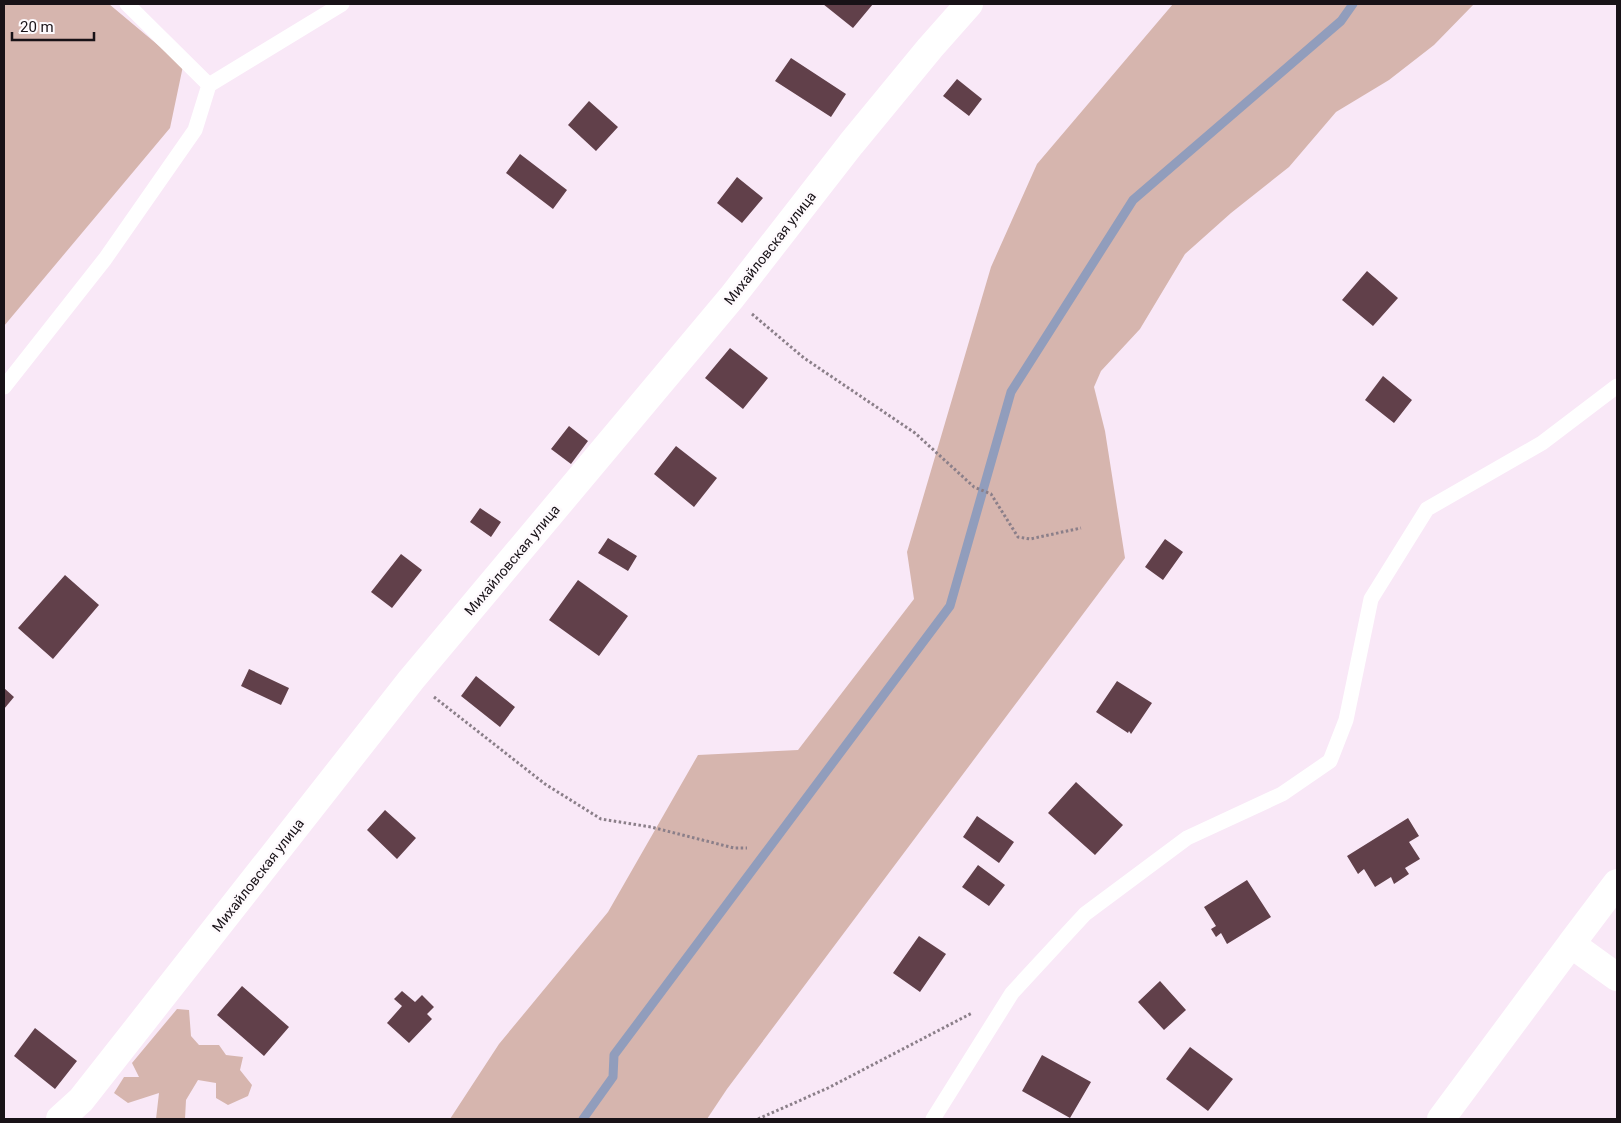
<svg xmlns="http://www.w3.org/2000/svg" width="1621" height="1123" viewBox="0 0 1621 1123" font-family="Roboto,sans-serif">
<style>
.green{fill:#d6b5ae}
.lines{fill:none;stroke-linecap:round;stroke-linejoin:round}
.stream{stroke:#919dbc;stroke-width:9}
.building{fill:#61404a}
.path{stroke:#8b7f89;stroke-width:3;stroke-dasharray:2.5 2.5;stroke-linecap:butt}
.service{stroke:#fff;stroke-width:15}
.minor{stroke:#fff;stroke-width:28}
.labels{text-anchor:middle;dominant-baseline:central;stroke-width:5;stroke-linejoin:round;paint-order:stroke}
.street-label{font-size:14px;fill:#181217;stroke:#fefafd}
</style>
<rect width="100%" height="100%" fill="#f9e8f7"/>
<path class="green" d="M 4,4 L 109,4 L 183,66 L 170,128 L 4,326 Z
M 1173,4 L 1474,4 L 1434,45 L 1389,80 L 1336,112 L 1289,167 L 1231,213 L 1185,254 L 1140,329 L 1101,371 L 1094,387 L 1105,431 L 1125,558 L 727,1089 L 707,1119 L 450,1119 L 499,1044 L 608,912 L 698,755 L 798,750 L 914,599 L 907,552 L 991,267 L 1037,164 Z
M 177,1009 L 189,1010 L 191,1036 L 199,1045 L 219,1045 L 226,1055 L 243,1057 L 240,1070 L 252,1085 L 248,1096 L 228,1105 L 216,1098 L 216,1083 L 198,1080 L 186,1100 L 185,1119 L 156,1119 L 159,1093 L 128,1103 L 114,1093 L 124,1077 L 139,1077 L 132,1063 Z"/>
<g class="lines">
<path class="stream" d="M 583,1119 L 613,1077 L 614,1055 L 950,606 L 1011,392 L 1133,200 L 1341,21 L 1353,4"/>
</g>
<path class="building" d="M 823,4 L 873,4 L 853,28 Z
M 791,58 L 846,94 L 831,117 L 775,81 Z
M 957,79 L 982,99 L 969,116 L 943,96 Z
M 589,101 L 618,127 L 596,151 L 568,125 Z
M 520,154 L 567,190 L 553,209 L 506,173 Z
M 737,177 L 763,198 L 742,223 L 717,203 Z
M 1367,271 L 1398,298 L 1373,326 L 1342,300 Z
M 730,348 L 768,378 L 743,409 L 705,378 Z
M 1383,376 L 1412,400 L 1394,423 L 1365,400 Z
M 569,426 L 588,441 L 571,464 L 551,449 Z
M 676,446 L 717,478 L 694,507 L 654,474 Z
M 480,508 L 501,522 L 491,537 L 470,522 Z
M 608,538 L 637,556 L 628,571 L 598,553 Z
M 1165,539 L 1183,552 L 1163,580 L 1145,567 Z
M 401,554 L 422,570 L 392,608 L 371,592 Z
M 65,575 L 99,605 L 53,659 L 18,628 Z
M 578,580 L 628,616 L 599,656 L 549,620 Z
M 249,669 L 289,688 L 281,705 L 241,686 Z
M 476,676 L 515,707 L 500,727 L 461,696 Z
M 1117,681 L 1152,703 L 1131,734 L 1129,731 L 1128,733 L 1096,712 Z
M 4,688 L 14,697 L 4,709 Z
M 1076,782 L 1123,825 L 1095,855 L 1048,813 Z
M 385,810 L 416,838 L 397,859 L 367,830 Z
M 977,816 L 1014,842 L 999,863 L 963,837 Z
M 1408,818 L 1419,836 L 1409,842 L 1420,859 L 1405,868 L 1409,874 L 1394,884 L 1391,877 L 1375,887 L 1364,869 L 1358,874 L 1347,856 Z
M 978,865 L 1005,885 L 989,906 L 962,887 Z
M 1247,880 L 1271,917 L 1227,944 L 1221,933 L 1216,937 L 1211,929 L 1216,926 L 1204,907 Z
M 919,936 L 946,954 L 920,992 L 893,973 Z
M 1160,981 L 1186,1010 L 1164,1030 L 1138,1002 Z
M 242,986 L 289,1027 L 264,1056 L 217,1015 Z
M 402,991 L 415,1002 L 422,995 L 434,1007 L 427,1014 L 432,1019 L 409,1043 L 387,1023 L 402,1006 L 394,999 Z
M 35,1028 L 77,1061 L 55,1089 L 14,1056 Z
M 1190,1047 L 1233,1079 L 1208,1111 L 1166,1079 Z
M 1042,1055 L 1091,1082 L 1070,1118 L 1022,1091 Z"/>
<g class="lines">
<path class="path" d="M 752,314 L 804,358 L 915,433 L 974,487 L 991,494 L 1018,537 L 1030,539 L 1081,528
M 434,697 L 545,784 L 601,819 L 651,827 L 734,848 L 747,848
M 758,1119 L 828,1088 L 972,1013"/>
<path class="service" d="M 209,85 L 342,4
M 4,387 L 105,259 L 195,130 L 209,85 L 127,4
M 933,1119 L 1012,993 L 1085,914 L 1187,838 L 1282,794 L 1330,761 L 1346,720 L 1371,599 L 1427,509 L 1542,443 L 1617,386"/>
<path class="minor" d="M 1617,883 L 1571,944 L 1617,977
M 60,1119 L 81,1100 L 411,680 L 732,297 L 851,144 L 930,48 L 969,4
M 1441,1119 L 1571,944"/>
</g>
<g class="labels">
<g class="street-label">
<text transform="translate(770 248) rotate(-52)">Михайловская улица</text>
<text transform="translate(512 560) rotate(-50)">Михайловская улица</text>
<text transform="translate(258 875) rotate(-52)">Михайловская улица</text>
</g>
</g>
<rect width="1621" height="1123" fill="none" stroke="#181217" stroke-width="10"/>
<path d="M12 32v8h82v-8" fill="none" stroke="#181217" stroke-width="2.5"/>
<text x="20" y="32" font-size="15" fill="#181217" stroke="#fefafd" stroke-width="4" paint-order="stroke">20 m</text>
</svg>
